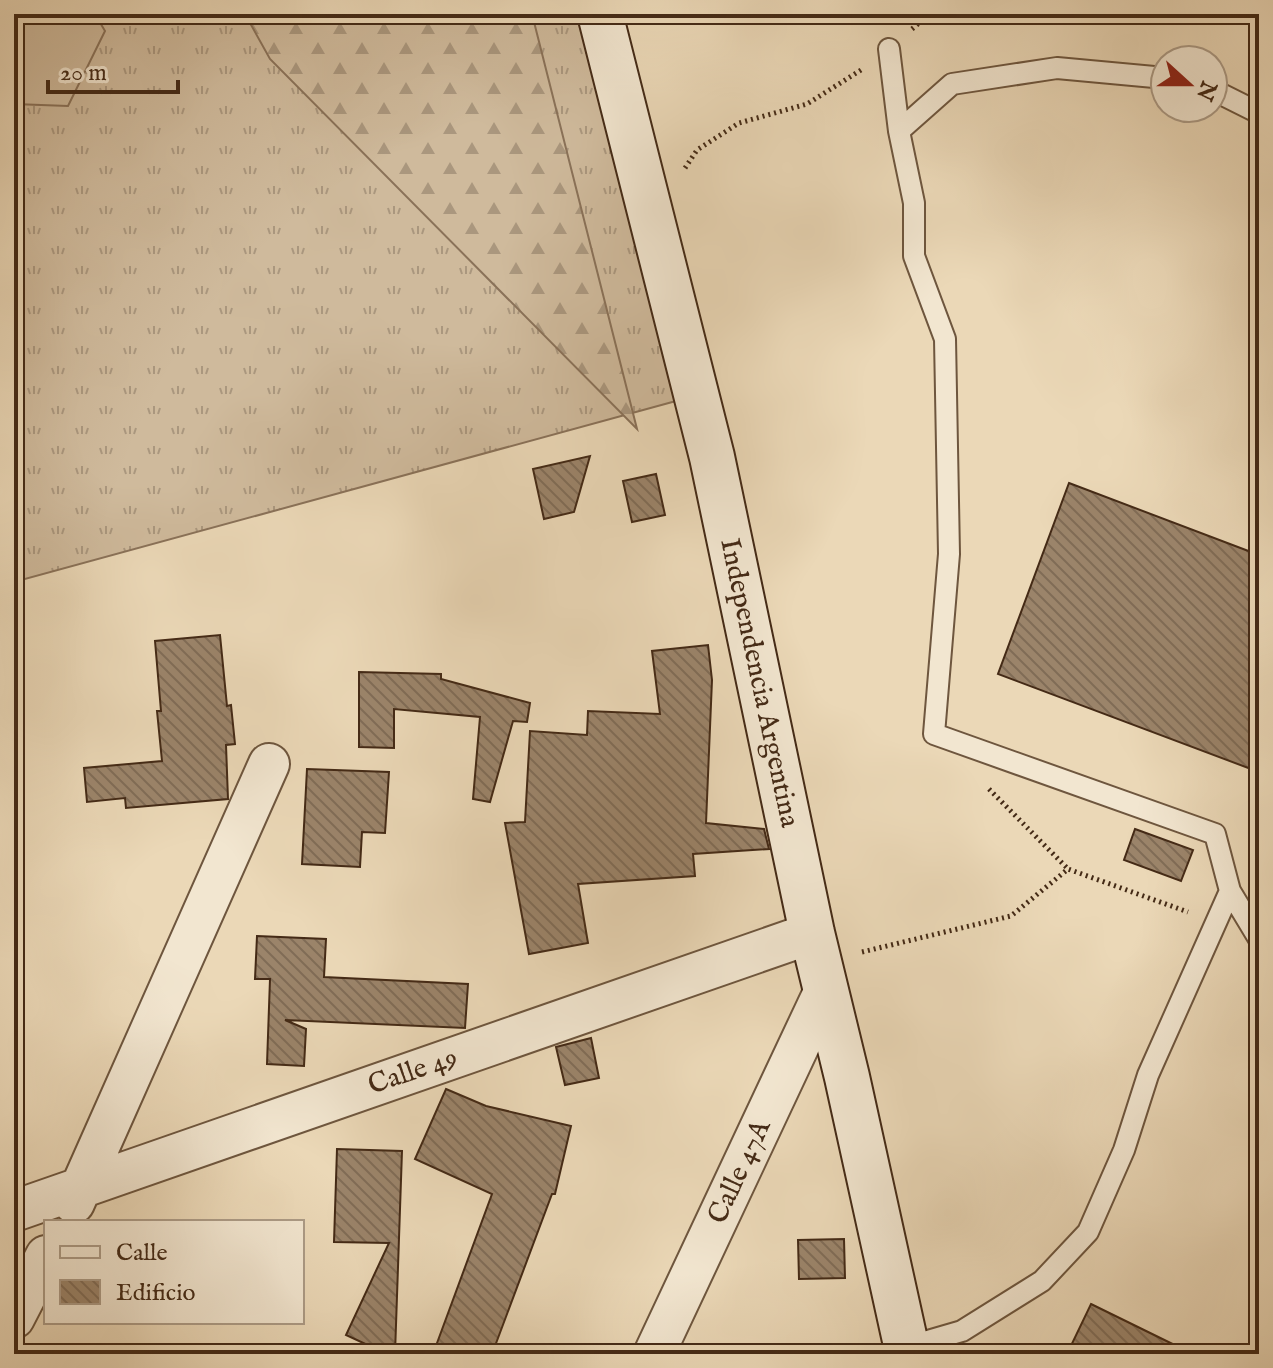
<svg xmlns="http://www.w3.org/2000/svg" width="1273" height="1368" viewBox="0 0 1273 1368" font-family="'IM FELL English',serif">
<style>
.grass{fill:url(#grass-tufts);stroke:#8a7259;stroke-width:2}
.forest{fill:url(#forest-firs);stroke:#8a7259;stroke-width:2}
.green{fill:#cfba9c;stroke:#8a7259;stroke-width:2}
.building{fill:url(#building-back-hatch);stroke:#442a16;stroke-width:2}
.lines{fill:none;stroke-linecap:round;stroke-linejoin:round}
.service-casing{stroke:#6e563e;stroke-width:24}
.minor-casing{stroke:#6e563e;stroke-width:44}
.secondary-casing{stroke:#442a16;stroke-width:48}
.path{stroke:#442a16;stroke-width:5;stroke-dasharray:2 4;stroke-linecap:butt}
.service{stroke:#f2e6d0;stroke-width:20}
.minor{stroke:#f2e6d0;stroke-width:40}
.secondary{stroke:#f2e6d0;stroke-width:44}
.labels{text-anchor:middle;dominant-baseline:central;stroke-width:8;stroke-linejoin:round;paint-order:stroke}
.street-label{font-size:28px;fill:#442a16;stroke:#f2e6d0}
</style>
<defs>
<pattern id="grass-tufts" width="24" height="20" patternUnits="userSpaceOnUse" patternTransform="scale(2)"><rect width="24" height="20" fill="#cfba9c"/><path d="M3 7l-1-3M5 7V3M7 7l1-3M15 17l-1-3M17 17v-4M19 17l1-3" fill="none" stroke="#aa977e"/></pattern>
<pattern id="forest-firs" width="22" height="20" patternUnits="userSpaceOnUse" patternTransform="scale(2)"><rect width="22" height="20" fill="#cfba9c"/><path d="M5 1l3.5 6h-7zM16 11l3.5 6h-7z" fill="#aa977e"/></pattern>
<pattern id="building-back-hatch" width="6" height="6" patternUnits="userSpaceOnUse" patternTransform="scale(2)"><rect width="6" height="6" fill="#9b846a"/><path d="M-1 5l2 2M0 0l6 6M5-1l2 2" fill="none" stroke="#806c56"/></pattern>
</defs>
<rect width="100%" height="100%" fill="#ebd8b7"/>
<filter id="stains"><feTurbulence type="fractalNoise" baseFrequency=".0025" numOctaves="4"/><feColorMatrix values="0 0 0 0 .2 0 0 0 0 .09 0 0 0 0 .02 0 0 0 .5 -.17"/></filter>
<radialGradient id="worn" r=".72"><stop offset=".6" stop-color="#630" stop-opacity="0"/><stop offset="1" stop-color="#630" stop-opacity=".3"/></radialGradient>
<path class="grass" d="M 14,14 L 578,14 L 676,401 L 14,582 Z"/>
<path class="forest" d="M 245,14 L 532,14 L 637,429 L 270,59 Z"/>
<path class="green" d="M 14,14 L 95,14 L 105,31 L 68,106 L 14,104 Z"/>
<path class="building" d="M 590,456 L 574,512 L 544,519 L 533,469 Z
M 656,474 L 665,515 L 632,522 L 623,481 Z
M 1069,483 L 1259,555 L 1259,772 L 998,674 Z
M 220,635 L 227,706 L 231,705 L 235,744 L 226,745 L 228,799 L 126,808 L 125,798 L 87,802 L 84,768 L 162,761 L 157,711 L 161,711 L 155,641 Z
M 708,645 L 712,680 L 706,823 L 764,829 L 769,849 L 693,854 L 695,876 L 578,884 L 588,943 L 529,954 L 505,823 L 525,822 L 530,731 L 587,735 L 588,711 L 660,714 L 652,651 Z
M 359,672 L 441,674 L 441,679 L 530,703 L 527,722 L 513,721 L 490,802 L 473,799 L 480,717 L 394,709 L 394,748 L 359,747 Z
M 307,769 L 389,772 L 385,833 L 362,832 L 360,867 L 302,864 Z
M 1135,829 L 1193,850 L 1181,881 L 1124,860 Z
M 257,936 L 326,939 L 324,977 L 468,984 L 465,1028 L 285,1020 L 306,1029 L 304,1066 L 267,1064 L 270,979 L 255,979 Z
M 591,1038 L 599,1078 L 565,1085 L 556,1047 Z
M 446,1089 L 486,1106 L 571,1126 L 555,1194 L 552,1194 L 492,1354 L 433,1354 L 492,1194 L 415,1159 Z
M 337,1149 L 402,1151 L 395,1354 L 387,1354 L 346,1335 L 389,1243 L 334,1242 Z
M 844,1239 L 845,1278 L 799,1279 L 798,1240 Z
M 1091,1304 L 1193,1354 L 1067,1354 Z"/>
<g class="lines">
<g class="service-casing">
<path id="service" d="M 889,49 L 899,131
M 1213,90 L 1259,113
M 1230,891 L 1259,939
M 907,1347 L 962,1331 L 1042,1281 L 1088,1232 L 1124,1150 L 1148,1075 L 1230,891 L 1215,834 L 934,734 L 949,554 L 945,339 L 914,256 L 914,203 L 899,131 L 952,84 L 1057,68 L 1165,78"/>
</g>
<g class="minor-casing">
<path id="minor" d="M 74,1203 L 269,764
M 14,1211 L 812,933
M 14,1318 L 46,1256
M 654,1354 L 825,990"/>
</g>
<g class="secondary-casing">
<path id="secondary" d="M 600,14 L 712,457 L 812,933 L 847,1077 L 908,1354"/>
</g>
<path class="path" d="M 912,29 L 930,14
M 685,168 L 697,150 L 739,123 L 807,104 L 861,70
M 989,789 L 1068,869
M 862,952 L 1011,916 L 1068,869 L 1188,912"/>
<use href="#service" class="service"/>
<use href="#minor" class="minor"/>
<use href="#secondary" class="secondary"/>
</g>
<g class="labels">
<g class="street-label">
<text transform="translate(759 683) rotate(78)">Independencia Argentina</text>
<text transform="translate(413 1072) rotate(-19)">Calle 49</text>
<text transform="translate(740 1172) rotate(-65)">Calle 47A</text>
</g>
</g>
<rect width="1273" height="1368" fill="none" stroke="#ebd8b7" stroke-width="48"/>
<rect x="16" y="16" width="1241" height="1336" fill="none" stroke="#442a16" stroke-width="4"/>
<rect x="24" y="24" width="1225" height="1320" fill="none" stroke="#442a16" stroke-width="2"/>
<rect x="44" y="1220" width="260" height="104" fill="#f2e6d0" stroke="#ac9b86" stroke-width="2"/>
<rect x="60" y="1246" width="40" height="12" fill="#f2e6d0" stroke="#ac9b86" stroke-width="2"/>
<text x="116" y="1260" font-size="24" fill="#442a16">Calle</text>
<rect x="60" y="1280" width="40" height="24" fill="url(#building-back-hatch)" stroke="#ac9b86" stroke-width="2"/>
<text x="116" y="1300" font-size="24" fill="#442a16">Edificio</text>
<g transform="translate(1189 84) rotate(111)"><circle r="38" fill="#f2e6d0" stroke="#ac9b86" stroke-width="2"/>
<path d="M0-6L14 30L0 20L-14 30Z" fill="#8f2418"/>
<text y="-12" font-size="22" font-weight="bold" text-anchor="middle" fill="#442a16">N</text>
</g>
<path d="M48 80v12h130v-12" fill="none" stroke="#442a16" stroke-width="4"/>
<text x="60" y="80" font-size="24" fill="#442a16" stroke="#f2e6d0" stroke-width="6" paint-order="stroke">20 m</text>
<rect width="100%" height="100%" filter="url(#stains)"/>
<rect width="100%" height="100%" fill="url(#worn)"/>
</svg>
